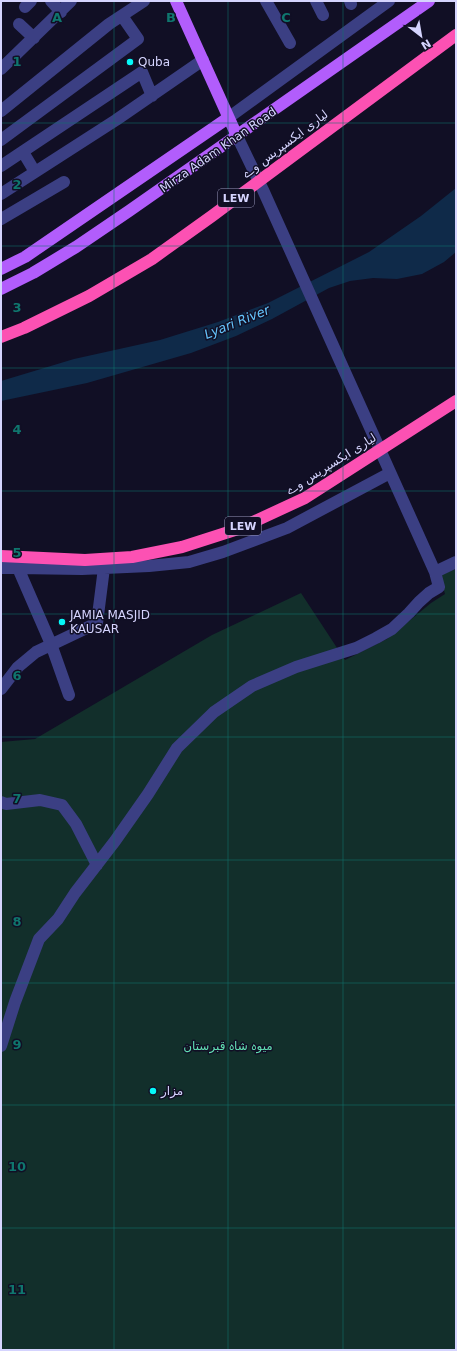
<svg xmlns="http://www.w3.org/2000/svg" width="457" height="1351" viewBox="0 0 457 1351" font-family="'DejaVu Sans','Noto Sans Arabic',sans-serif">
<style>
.green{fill:#122f2b}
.water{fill:#0f2a49}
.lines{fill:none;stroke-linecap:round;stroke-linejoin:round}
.minor{stroke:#3b3f83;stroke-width:12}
.major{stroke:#b25dfc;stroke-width:12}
.highway-bridge{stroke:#fc51b3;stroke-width:12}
.grid{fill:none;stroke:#0f766e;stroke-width:1;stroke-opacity:0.55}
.poi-dot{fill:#05f8f9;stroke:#110f25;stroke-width:1.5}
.labels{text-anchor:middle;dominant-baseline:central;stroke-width:3;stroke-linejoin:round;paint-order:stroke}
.shield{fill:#110f25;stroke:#9a99bd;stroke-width:1}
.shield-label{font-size:11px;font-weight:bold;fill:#d5d4fe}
.poi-label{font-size:12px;fill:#d5d4fe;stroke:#110f25;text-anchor:start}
.street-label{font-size:12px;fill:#d5d4fe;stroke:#110f25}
.park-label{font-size:12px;fill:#61ddb2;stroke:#110f25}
.water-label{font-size:13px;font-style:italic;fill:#64c4fc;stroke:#110f25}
.grid-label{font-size:13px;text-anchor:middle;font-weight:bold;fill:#0f766e;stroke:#110f25;stroke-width:3;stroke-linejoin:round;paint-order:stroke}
</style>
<rect width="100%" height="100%" fill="#110f25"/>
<path class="green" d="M 456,569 L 456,1350 L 1,1350 L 1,742 L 35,739 L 212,635 L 301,593 L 345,660 L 387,639 L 431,603 L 445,594 L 440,575 Z"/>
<path class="water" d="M 456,188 L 456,252 L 444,262 L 422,274 L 397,279 L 373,278 L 350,281 L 329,288 L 272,319 L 236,336 L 191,353 L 87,383 L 1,401 L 1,381 L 74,359 L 160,340 L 218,322 L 268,303 L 369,252 L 421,216 Z"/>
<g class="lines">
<path class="minor" d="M 51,1 L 61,12
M 266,1 L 290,43
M 316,1 L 323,15
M 350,1 L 351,4
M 25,7 L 31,1
M 19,24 L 34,38
M 1,69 L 71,1
M 1,111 L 109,24 L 144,1
M 228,118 L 389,1
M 1,140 L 138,39 L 122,16
M 23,152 L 35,172
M 1,166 L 142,72 L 152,96
M 1,194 L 116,120 L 203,60
M 1,219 L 64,182
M 1,568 L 18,568 L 51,644 L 69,695
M 18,568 L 82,569 L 149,566 L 189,562 L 223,552 L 287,528 L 390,473
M 435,572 L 456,562
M 1,689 L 18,667 L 36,652 L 97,623 L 104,568
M 1,802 L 6,804 L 40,800 L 62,805 L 76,824 L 97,865
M 1,1046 L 15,1002 L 39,939 L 58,919 L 75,893 L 115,841 L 148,794 L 177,748 L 214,712 L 252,686 L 296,667 L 356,648 L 376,638 L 392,629 L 409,613 L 419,602 L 429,593 L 439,587 L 435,572 L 263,190 L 237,136"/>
<path class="major" d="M 176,1 L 237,136
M 1,269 L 25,257 L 228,118
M 1,289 L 33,273 L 76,247 L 129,211 L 429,1"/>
<path class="highway-bridge" d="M 1,337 L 24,328 L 89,296 L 152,259 L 212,216 L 456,35
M 1,556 L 85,560 L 132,557 L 182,547 L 238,529 L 305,498 L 456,401"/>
</g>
<path class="grid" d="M 114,1 L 114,1350M 228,1 L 228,1350M 343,1 L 343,1350M 1,123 L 456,123M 1,246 L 456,246M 1,368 L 456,368M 1,491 L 456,491M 1,614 L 456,614M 1,737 L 456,737M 1,860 L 456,860M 1,983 L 456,983M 1,1105 L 456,1105M 1,1228 L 456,1228"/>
<g class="poi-dot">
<circle cx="130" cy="62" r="4"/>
<circle cx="62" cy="622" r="4"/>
<circle cx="153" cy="1091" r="4"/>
</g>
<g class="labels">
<g class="shield">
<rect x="218" y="189" width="36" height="18" rx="3"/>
<rect x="225" y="517" width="36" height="18" rx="3"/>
</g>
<g class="shield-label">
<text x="236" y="198">LEW</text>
<text x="243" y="526">LEW</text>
</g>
<g class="poi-label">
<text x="138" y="62">Quba</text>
<text x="70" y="615">JAMIA MASJID<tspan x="70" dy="14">KAUSAR</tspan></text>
<text x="161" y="1091">مزار</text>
</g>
<g class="street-label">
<text transform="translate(285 144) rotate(-37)">لیاری ایکسپریس وے</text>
<text transform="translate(218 150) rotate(-35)">Mirza Adam Khan Road</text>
<text transform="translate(331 464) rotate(-32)">لیاری ایکسپریس وے</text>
</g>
<g class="park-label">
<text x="228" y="1046">میوہ شاہ قبرستان</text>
</g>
<g class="water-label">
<text transform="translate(237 322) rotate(-22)">Lyari River</text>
</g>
</g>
<g class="grid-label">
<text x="57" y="22">A</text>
<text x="171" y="22">B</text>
<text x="286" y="22">C</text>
<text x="17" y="66">1</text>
<text x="17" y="189">2</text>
<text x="17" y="312">3</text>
<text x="17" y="434">4</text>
<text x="17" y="557">5</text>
<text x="17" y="680">6</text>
<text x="17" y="803">7</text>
<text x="17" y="926">8</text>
<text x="17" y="1049">9</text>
<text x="17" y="1171">10</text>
<text x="17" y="1294">11</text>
</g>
<rect width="457" height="1351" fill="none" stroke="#d5d4fe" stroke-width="4"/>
<g transform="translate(421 36) rotate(149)" stroke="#110f25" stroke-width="3" paint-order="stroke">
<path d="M0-3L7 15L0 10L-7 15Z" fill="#d5d4fe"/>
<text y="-6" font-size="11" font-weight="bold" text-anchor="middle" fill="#d5d4fe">N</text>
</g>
</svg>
